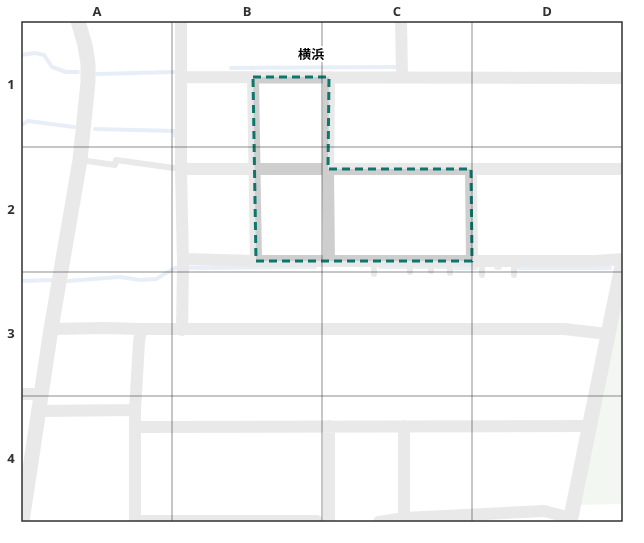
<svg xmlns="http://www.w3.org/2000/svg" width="644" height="543" viewBox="0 0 644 543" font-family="'Open Sans','Noto Sans JP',sans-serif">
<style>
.green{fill:#e5eedf}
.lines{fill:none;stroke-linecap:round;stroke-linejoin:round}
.stream{stroke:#cbdaee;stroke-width:4}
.service{stroke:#cecece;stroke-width:6}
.minor{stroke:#cecece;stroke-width:12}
.tertiary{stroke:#cecece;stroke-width:15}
.marked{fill:none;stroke:#0f766e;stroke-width:3;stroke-dasharray:8 5;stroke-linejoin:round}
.grid{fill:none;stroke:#313131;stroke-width:1;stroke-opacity:0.55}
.labels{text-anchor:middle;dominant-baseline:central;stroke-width:4;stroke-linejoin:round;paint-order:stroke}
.quarter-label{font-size:13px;font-weight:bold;fill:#000;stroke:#fff}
.neatline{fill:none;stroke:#313131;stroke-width:1.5}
.grid-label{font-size:13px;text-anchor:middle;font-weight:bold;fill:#313131}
</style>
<rect width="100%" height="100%" fill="#fff"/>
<path class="green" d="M 623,274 L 623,504 L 574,505 Z"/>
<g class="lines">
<path class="stream" d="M 21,55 L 35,53 L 44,55 L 52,67 L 66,72 L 78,72
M 231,68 L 396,67
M 97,74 L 175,72
M 21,125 L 28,121 L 74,127
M 95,129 L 175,131 L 175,136
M 380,267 L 406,267
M 415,267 L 429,267
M 436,267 L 447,267
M 453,268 L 476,268
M 496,268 L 500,268
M 518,268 L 610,268
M 21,281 L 53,280
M 67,281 L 120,277 L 140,280 L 156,279 L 175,268 L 315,267"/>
<path class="service" d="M 80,160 L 115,165 L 116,160 L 181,169
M 374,261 L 374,274
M 450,261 L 450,273
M 514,261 L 514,275
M 431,271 L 431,261
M 410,272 L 410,261
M 482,275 L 482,261"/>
<path class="minor" d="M 181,21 L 181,169 L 183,265 L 182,330
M 401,21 L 402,77
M 181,77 L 623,78
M 253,77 L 256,261
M 181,169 L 623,169
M 471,169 L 472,261
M 183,259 L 256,261 L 595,261 L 623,259
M 329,261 L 328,169 L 329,77
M 51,329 L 105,328 L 141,329
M 21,394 L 42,394
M 40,411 L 135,410
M 329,426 L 329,521
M 135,427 L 590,426
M 404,518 L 404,426
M 317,521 L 135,521 L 135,410 L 139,342 L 141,329 L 564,329 L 608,334
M 379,522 L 404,518 L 544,511 L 571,518"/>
<path class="tertiary" d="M 22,522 L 51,329 L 80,160 L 88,82 L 88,64 L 85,45 L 78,21
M 570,522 L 623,261"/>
</g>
<path d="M0 0H644V543H0ZM 253,77 L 329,77 L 328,169 L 471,169 L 472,261 L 256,261 Z" fill="#fff" fill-opacity=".55" fill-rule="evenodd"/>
<path class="marked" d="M 253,77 L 329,77 L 328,169 L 471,169 L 472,261 L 256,261 Z"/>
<path class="grid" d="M 172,21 L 172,522M 322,21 L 322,522M 472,21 L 472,522M 21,147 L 623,147M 21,272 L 623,272M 21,396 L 623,396"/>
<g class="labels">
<g class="quarter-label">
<text x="311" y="54">横浜</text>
</g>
</g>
<rect width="644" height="543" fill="none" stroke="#ffffff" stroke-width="44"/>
<rect x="22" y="22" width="600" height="499" class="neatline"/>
<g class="grid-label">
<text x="97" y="16">A</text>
<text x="247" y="16">B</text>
<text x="397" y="16">C</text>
<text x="547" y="16">D</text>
<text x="11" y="89">1</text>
<text x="11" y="214">2</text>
<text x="11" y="338">3</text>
<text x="11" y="463">4</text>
</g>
</svg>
